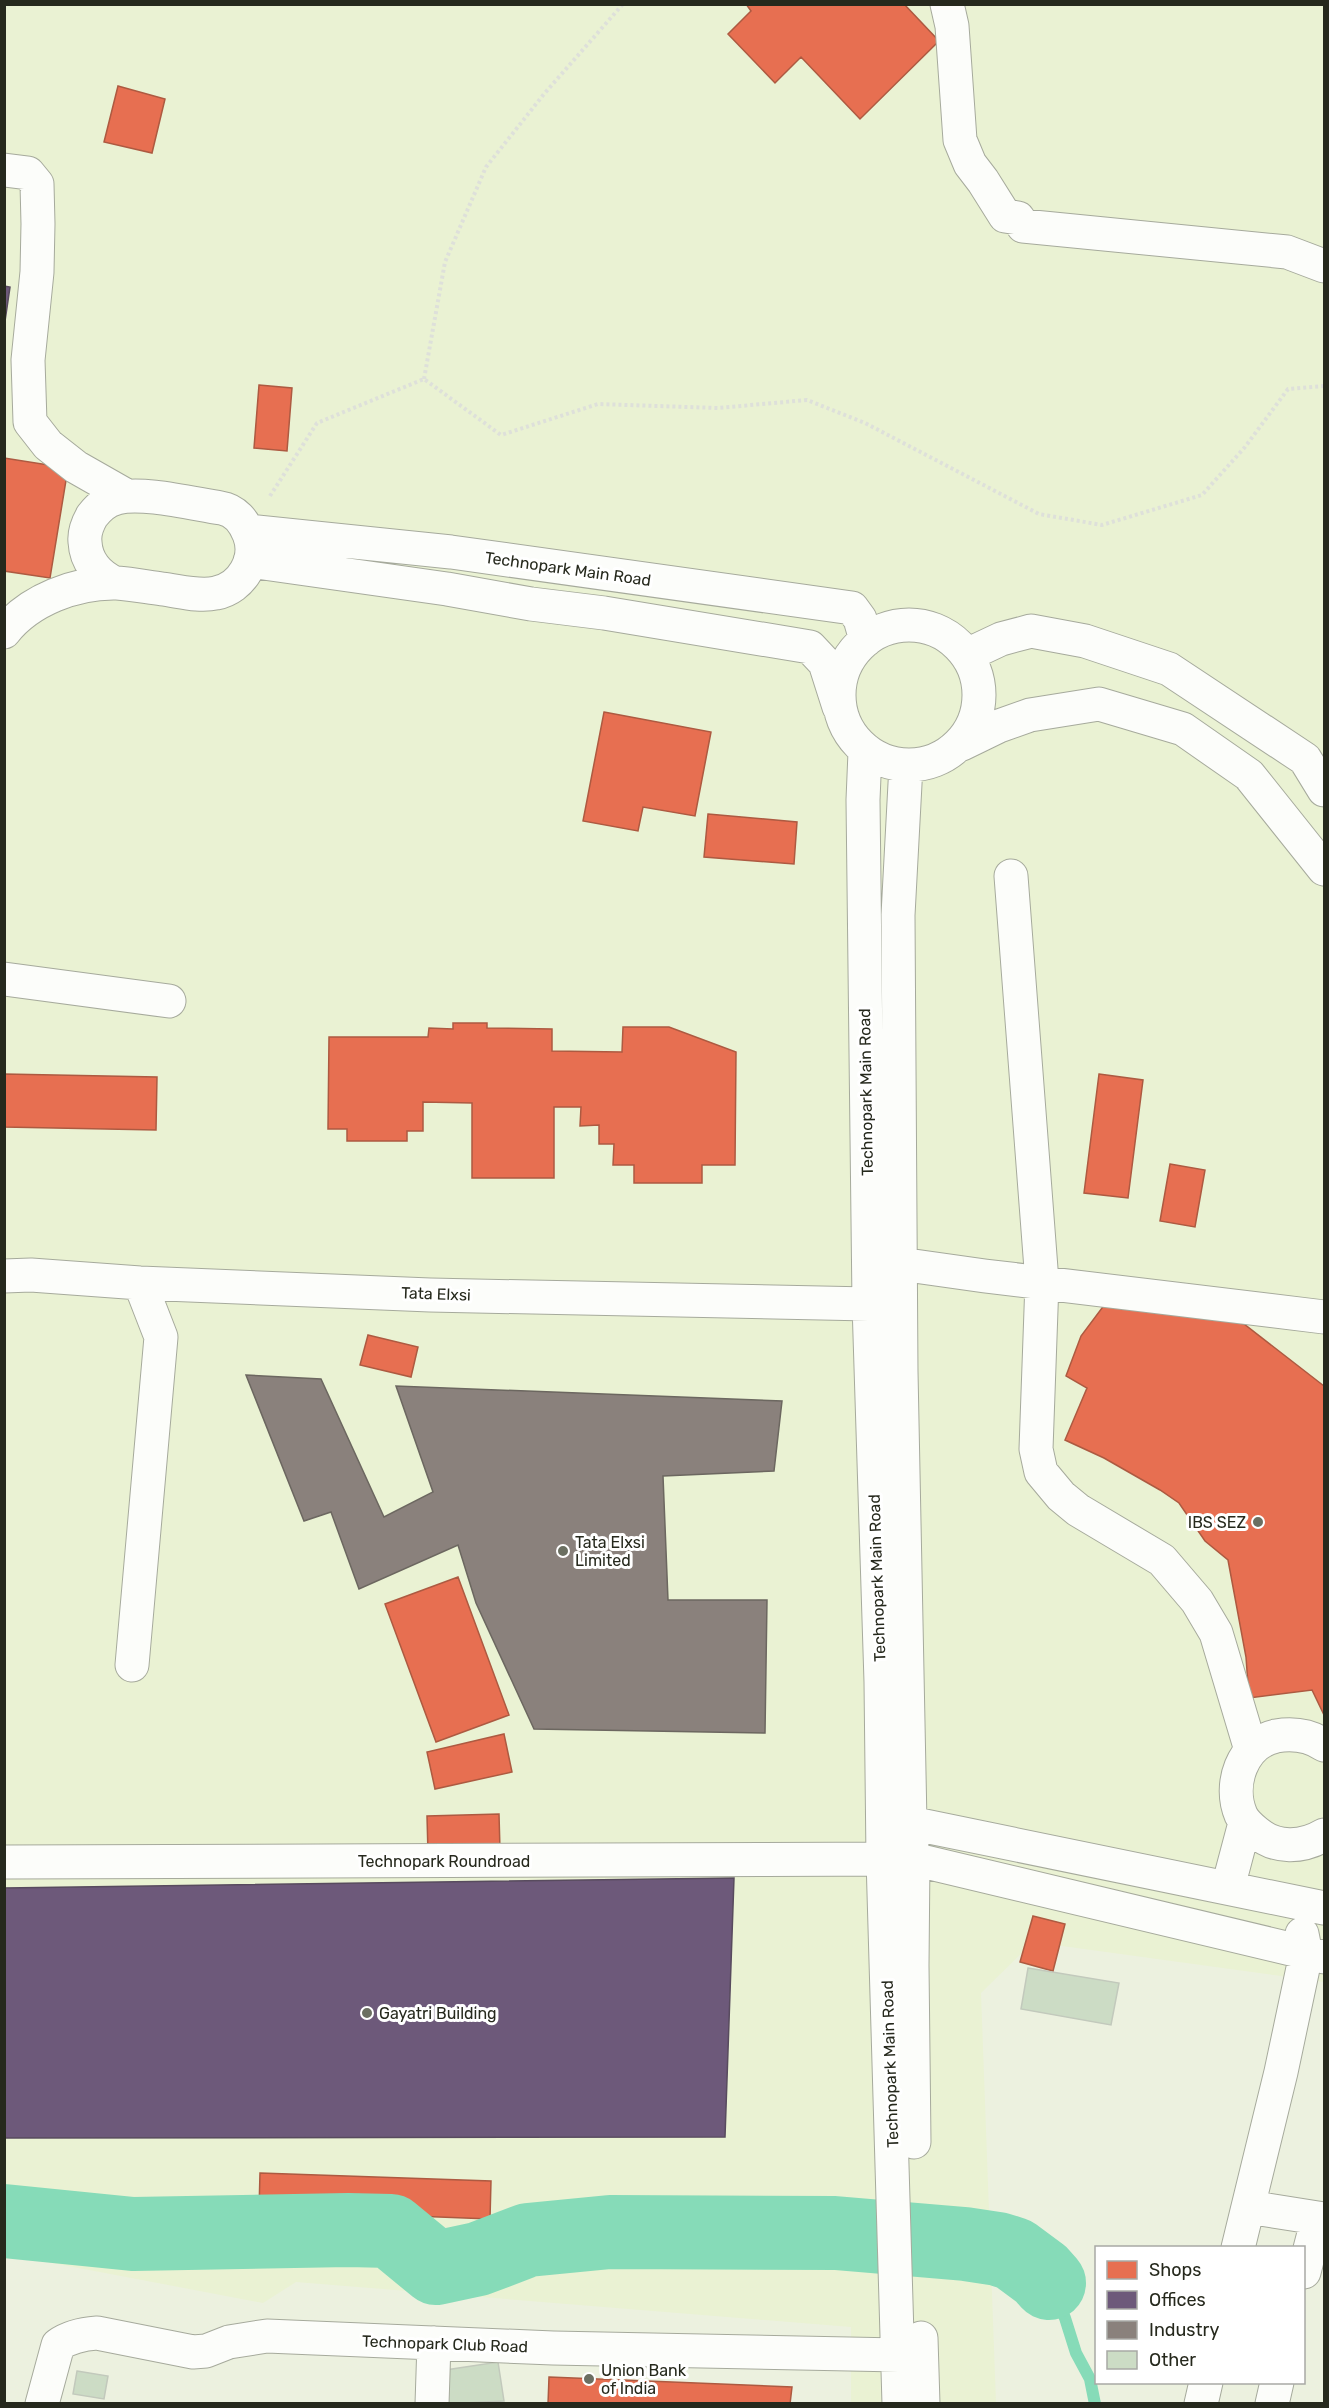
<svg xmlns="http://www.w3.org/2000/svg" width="1329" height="2408" viewBox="0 0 1329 2408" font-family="Rubik,sans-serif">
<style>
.built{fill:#eaf2d3}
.shops{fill:#e76f51;stroke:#ad5a41;stroke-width:1.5}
.offices{fill:#6d597a;stroke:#584b5e;stroke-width:1.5}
.industry{fill:#8a817c;stroke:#6c6760;stroke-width:1.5}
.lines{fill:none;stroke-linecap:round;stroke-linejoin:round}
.stream{stroke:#86dbb8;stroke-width:12}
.river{stroke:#86dbb8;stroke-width:74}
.building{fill:#ccdcc5;stroke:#c2c9bc;stroke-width:1.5}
.minor-casing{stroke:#a6aa9c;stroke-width:35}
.path{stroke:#dee0da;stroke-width:4;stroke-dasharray:3 3;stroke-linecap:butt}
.minor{stroke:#fcfdfa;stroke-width:33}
.poi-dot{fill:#6b6f61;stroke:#fff;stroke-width:2}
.labels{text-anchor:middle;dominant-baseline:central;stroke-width:6;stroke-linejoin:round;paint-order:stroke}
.street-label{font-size:16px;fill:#26291d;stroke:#fff}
.poi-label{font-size:16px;fill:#26291d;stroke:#fff;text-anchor:start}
</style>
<rect width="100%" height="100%" fill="#ecf1df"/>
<path class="built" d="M 4,5 L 1324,5 L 1324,1982 L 1033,1942 L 981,1993 L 996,2403 L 851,2403 L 851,2327 L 296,2282 L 263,2303 L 5,2254 Z"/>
<path class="shops" d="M 746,4 L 904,4 L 939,41 L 860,119 L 801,57 L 775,83 L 728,34 L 751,11 Z
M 118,86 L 165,99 L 152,153 L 104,142 Z
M 259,385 L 292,388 L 287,451 L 254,448 Z
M 4,458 L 68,468 L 50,578 L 4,571 Z
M 604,712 L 711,732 L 695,816 L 643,807 L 638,831 L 583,821 Z
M 708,814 L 797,822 L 794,864 L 704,857 Z
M 453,1023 L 487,1023 L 487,1028 L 552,1029 L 552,1051 L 622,1052 L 623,1027 L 669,1027 L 736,1052 L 735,1165 L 702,1165 L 702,1183 L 634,1183 L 634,1165 L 613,1165 L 614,1144 L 599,1144 L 599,1125 L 580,1126 L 581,1107 L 554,1107 L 554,1178 L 472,1178 L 472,1103 L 423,1102 L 423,1131 L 407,1131 L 407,1141 L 347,1141 L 347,1129 L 328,1129 L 329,1037 L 428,1037 L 429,1028 L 453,1029 Z
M 4,1074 L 157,1077 L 156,1130 L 4,1127 Z
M 1099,1074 L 1143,1080 L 1128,1198 L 1084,1193 Z
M 1170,1164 L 1205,1170 L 1195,1227 L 1160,1221 Z
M 1105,1304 L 1160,1305 L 1244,1324 L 1324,1386 L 1324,1715 L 1312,1690 L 1249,1698 L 1246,1657 L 1228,1560 L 1205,1541 L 1179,1503 L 1160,1490 L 1104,1458 L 1065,1440 L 1087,1388 L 1066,1376 L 1081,1336 Z
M 368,1335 L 418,1347 L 411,1377 L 360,1365 Z
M 458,1577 L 509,1715 L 436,1742 L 385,1604 Z
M 504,1734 L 512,1772 L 435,1789 L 427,1752 Z
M 499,1814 L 500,1850 L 428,1853 L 427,1816 Z
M 1033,1916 L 1065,1924 L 1053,1971 L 1020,1962 Z
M 260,2173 L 491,2181 L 490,2219 L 259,2210 Z
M 549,2377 L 792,2387 L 790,2404 L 548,2404 Z"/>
<path class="offices" d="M 4,286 L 10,287 L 4,328 Z
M 734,1878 L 725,2137 L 4,2138 L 4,1888 Z"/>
<path class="industry" d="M 246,1375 L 321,1379 L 384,1517 L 433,1492 L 396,1386 L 782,1401 L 774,1471 L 663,1476 L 668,1600 L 767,1600 L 765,1733 L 534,1729 L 476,1603 L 458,1545 L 359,1589 L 331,1512 L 304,1521 Z"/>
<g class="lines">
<path class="stream" d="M 1049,2283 L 1065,2318 L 1076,2353 L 1090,2379 L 1095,2404"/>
<path class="river" d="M 4,2221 L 133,2234 L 348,2230 L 391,2231 L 436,2268 L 478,2259 L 528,2240 L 610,2232 L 835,2233 L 965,2244 L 998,2249 L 1014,2254 L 1041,2274 L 1049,2283"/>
</g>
<path class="building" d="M 1028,1968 L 1119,1983 L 1111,2025 L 1021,2009 Z
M 498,2362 L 504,2401 L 444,2404 L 439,2371 Z
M 77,2371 L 108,2376 L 104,2399 L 73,2394 Z"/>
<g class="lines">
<g class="minor-casing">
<path id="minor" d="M 947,4 L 952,26 L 960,140 L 970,164 L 983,181 L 1005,216 L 1018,218 L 1023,226 L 1287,252 L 1324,266
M 4,170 L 28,173 L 37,184 L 38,224 L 37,272 L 28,360 L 30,422 L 48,445 L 76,467 L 127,496
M 248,531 L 451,552 L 852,608 L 860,619 L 866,640
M 250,561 L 447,589 L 531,604 L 604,613 L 810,647 L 825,663 L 839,707
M839 695a70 70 0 1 1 140 0a70 70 0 1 1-140 0Z
M 4,632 C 29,600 76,582 117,583 C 131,584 147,587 162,589 C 179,591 199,597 216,593 C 242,588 259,559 249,534 C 244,522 235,510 221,508 C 194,504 141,491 117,498 C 107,500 99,507 92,516 C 88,523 84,533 85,542 C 86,562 98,575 115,583
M 967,655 L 1001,639 L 1031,631 L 1085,641 L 1169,669 L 1305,759 L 1324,790
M 962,744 L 999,726 L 1030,715 L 1099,704 L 1183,729 L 1249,775 L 1324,869
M 865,752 L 863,800 L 869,1304 L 881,1682 L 883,1859 L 899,2404
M 906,765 L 898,915 L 901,1371 L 910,1823 L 913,1859 L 912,1965 L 914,2142
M 1011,876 L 1042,1282 L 1036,1449 L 1041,1472 L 1061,1496 L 1078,1510 L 1162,1560 L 1197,1601 L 1216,1633 L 1251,1750
M 4,979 L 169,1001
M 900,1264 L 985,1276 L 1324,1317
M 4,1276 L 31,1275 L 140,1283 L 430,1295 L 869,1304
M 132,1665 L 161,1337 L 140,1283
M 1324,1745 C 1309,1735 1294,1733 1276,1736 C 1242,1743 1228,1785 1241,1815 C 1244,1822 1250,1827 1256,1832 C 1276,1849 1302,1848 1324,1835
M 888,1823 L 910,1823 L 1324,1908
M 4,1862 L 913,1859 L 1324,1957
M 1228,1887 L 1245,1823
M 1248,2207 L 1281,2072 L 1306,1954 L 1302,1934
M 1238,2248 L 1248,2207 L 1324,2219
M 1304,2272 L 1318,2218
M 921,2338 L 923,2404
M 42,2404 L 58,2345 C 69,2337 83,2334 97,2333 L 193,2352 L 206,2351 L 229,2342 L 267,2336 L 553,2348 L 899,2355
M 432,2404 L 434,2343
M 1201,2404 L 1206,2382
M 1272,2404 L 1277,2382"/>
</g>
<path class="path" d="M 424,379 L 445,262 L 486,167 L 544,94 L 623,4
M 270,496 L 317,423 L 424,379 L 501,435 L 598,404 L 718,408 L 807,400 L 865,423 L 1039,514 L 1102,525 L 1202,495 L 1245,447 L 1288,389 L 1324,386"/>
<use href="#minor" class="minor"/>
</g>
<g class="poi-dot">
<circle cx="1258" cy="1522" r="6"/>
<circle cx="563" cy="1551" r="6"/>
<circle cx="367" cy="2013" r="6"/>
<circle cx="589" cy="2379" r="6"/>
</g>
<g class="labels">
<g class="street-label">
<text transform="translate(568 569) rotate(8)">Technopark Main Road</text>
<text transform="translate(866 1092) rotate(-91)">Technopark Main Road</text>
<text transform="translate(436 1294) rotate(2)">Tata Elxsi</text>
<text transform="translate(877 1578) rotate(-92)">Technopark Main Road</text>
<text x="444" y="1861">Technopark Roundroad</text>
<text transform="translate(890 2064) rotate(-92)">Technopark Main Road</text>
<text transform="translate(445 2344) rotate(2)">Technopark Club Road</text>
</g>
<g class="poi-label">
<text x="1246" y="1522" text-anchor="end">IBS SEZ</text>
<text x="575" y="1542">Tata Elxsi<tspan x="575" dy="18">Limited</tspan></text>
<text x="379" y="2013">Gayatri Building</text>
<text x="601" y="2370">Union Bank<tspan x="601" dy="18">of India</tspan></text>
</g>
</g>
<rect width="1329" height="2408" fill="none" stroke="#26291d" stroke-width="12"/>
<rect x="1095" y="2246" width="210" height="138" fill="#ffffff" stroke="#a8a9a5" stroke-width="1.5"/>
<rect x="1107" y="2261" width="30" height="18" fill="#e76f51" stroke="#a8a9a5" stroke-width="1.5"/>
<text x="1149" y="2276" font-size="18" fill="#26291d">Shops</text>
<rect x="1107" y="2291" width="30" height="18" fill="#6d597a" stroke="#a8a9a5" stroke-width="1.5"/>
<text x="1149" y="2306" font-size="18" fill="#26291d">Offices</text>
<rect x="1107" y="2321" width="30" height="18" fill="#8a817c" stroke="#a8a9a5" stroke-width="1.5"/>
<text x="1149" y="2336" font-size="18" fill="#26291d">Industry</text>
<rect x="1107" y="2351" width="30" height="18" fill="#ccdcc5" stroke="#a8a9a5" stroke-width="1.5"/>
<text x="1149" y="2366" font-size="18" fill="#26291d">Other</text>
</svg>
